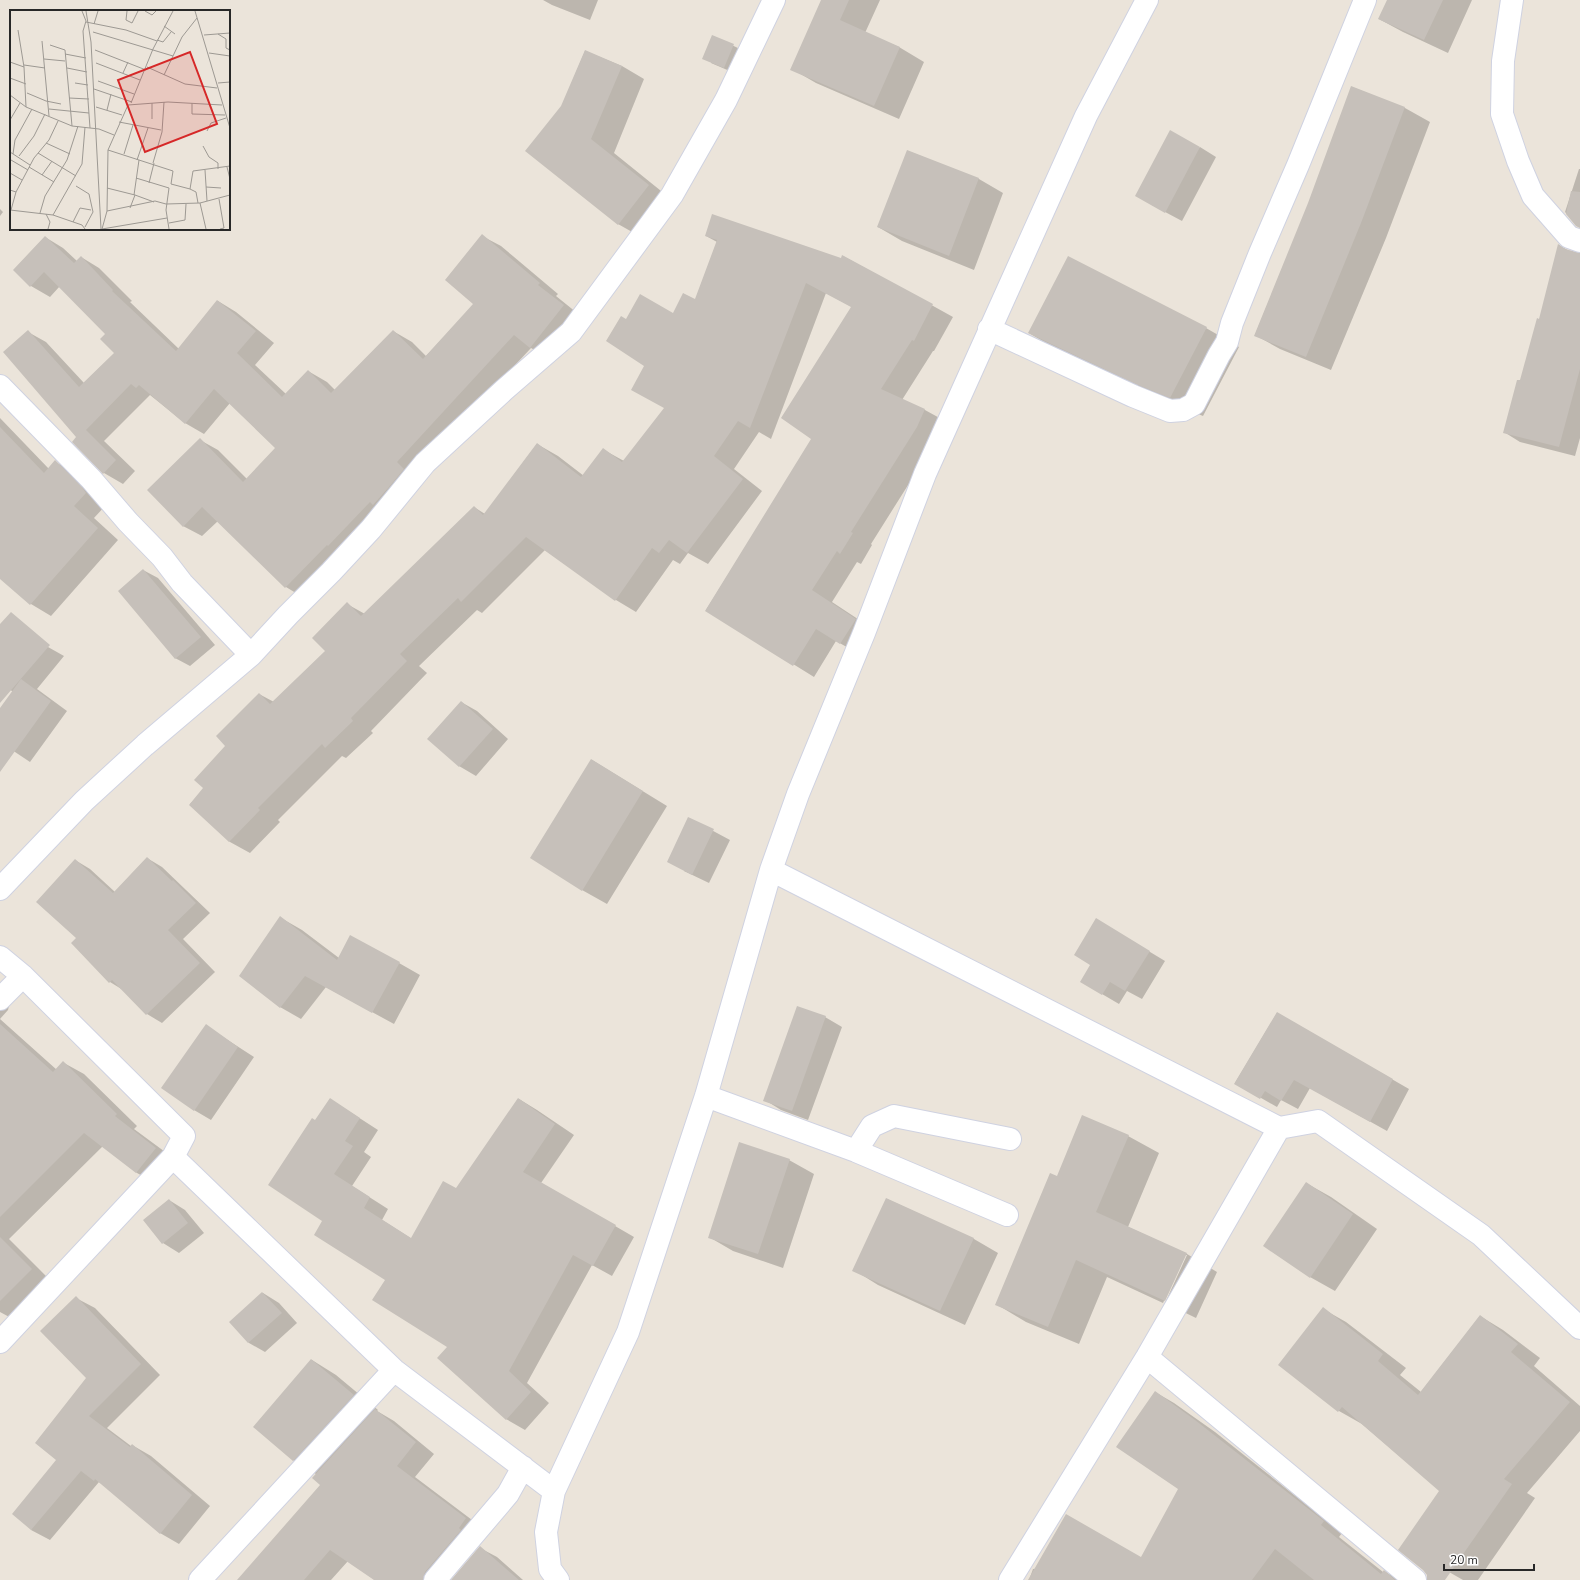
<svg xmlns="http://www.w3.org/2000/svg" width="1580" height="1580" viewBox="0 0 1580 1580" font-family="'Nunito Sans',sans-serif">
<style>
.shadow{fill:#0003}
.building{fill:#c6c0ba}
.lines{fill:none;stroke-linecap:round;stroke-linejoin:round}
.street-casing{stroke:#cfd2e1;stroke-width:24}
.street{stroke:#fff;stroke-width:22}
.inset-road{fill:none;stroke:#9d9993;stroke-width:1}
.view{fill:#d62828;fill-opacity:0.15;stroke:#d62828;stroke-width:2}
.inset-edge{fill:none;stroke:#282828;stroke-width:2}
</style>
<rect width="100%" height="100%" fill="#ebe4da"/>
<path class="shadow" d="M 543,0 L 598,0 L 590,20 L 552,5 Z
M 822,0 L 880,0 L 865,33 L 899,47 L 924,62 L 899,119 L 816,83 L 792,69 Z
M 1388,0 L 1472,0 L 1448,53 L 1403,32 L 1379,19 Z
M 713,36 L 742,50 L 732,72 L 711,63 Z
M 585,51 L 622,66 L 644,79 L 614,153 L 671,199 L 641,237 L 618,224 L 562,106 Z
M 1352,87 L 1405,108 L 1430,122 L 1386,238 L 1331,370 L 1280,349 L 1255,335 L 1309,203 Z
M 1200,147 L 1216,157 L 1182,221 L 1152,205 Z
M 908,151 L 979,179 L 1003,193 L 974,270 L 902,241 L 878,227 Z
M 1579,169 L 1580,169 L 1580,227 L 1565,212 Z
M 0,209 L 3,212 L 0,216 Z
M 482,236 L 501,246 L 558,294 L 556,296 L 582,317 L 549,358 L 531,348 L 415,473 L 304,598 L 286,587 L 218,521 L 202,536 L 183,526 L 200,440 L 218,450 L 247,479 L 276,448 L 230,403 L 204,434 L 185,423 L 150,395 L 104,441 L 135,471 L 123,484 L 104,473 L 73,442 L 78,437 L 28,332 L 46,342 L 84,383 L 115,353 L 107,334 L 60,286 L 50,297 L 31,286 L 14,270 L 45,237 L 63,248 L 77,261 L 81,257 L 99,268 L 132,301 L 130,302 L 179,349 L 218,301 L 236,312 L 274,343 L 255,365 L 286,394 L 308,371 L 327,382 L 335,390 L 393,331 L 412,342 L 426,356 L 475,304 Z
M 706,236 L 841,259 L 843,256 L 953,317 L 934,351 L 933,351 L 902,400 L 925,410 L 945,421 L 937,439 L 871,544 L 872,545 L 861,564 L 857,562 L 832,602 L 876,631 L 861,655 L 836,641 L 814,677 L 706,610 L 813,439 L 852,307 L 826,293 L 771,439 L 759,432 L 734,469 L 762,491 L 708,564 L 688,553 L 680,564 L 673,560 L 636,612 L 616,600 L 545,550 L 482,613 L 477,610 L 419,666 L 427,673 L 371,731 L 373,733 L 346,758 L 342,756 L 278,820 L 280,822 L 250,853 L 230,842 L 190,804 L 205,788 L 227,746 L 259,694 L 274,702 L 326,651 L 347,604 L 365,614 L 474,507 L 485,514 L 537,444 L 558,456 L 584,476 L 604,450 L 624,461 L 665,408 L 626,320 L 673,314 L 695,301 L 717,242 Z
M 1559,245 L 1569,251 L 1580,254 L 1580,438 L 1575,456 L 1520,442 L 1504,432 L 1540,320 Z
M 1206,328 L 1239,347 L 1203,416 L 1172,403 L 1061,352 L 1029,333 Z
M 0,418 L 49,469 L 55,462 L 76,473 L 106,505 L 94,518 L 118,540 L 51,616 L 31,604 L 0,577 Z
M 143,570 L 158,578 L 215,645 L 190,666 L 175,658 Z
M 0,627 L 48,647 L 64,656 L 37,689 L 67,711 L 30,762 L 0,742 L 0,710 L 13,692 L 0,681 Z
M 461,702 L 477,711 L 508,739 L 476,776 L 459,766 Z
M 592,760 L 667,806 L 607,904 L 582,890 Z
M 689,818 L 730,840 L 709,883 L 684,871 Z
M 147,858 L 162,867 L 210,913 L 183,939 L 215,972 L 162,1023 L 147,1014 L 123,990 L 110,982 L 77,938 L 75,860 L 90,869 L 115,892 Z
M 281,918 L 302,930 L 339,958 L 399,963 L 420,975 L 394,1024 L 326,987 L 301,1019 L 280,1007 Z
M 1112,929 L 1165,961 L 1142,999 L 1127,991 L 1119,1004 L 1102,994 Z
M 0,997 L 9,1006 L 8,1010 L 0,1019 L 57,1070 L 64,1063 L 84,1074 L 137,1126 L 134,1129 L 176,1160 L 157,1184 L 137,1173 L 103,1146 L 9,1239 L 51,1281 L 13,1319 L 0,1312 Z
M 1277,1013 L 1409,1089 L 1387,1131 L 1310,1088 L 1298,1109 L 1281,1100 L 1277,1107 L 1235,1083 Z
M 825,1017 L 842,1027 L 808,1120 L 781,1110 L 765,1100 Z
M 206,1026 L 254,1057 L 211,1120 L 194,1110 Z
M 330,1099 L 378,1130 L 364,1152 L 371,1157 L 352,1186 L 388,1209 L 382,1220 L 412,1239 L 456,1190 L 519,1099 L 537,1110 L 574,1135 L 541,1183 L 634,1237 L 612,1276 L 592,1265 L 527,1383 L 549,1403 L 525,1430 L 506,1419 L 449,1346 L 386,1279 L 324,1221 L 316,1121 Z
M 1128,1136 L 1159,1153 L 1128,1227 L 1187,1254 L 1217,1272 L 1196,1318 L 1165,1303 L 1187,1255 L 1185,1255 L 1163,1303 L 1107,1277 L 1079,1344 L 1026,1322 L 996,1304 L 1057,1177 Z
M 789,1160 L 814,1174 L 783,1268 L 733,1251 L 709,1237 Z
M 1306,1183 L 1331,1197 L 1377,1229 L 1335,1291 L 1310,1277 Z
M 887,1199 L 974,1239 L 998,1253 L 965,1325 L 878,1285 L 854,1270 Z
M 169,1200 L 185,1210 L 204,1233 L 179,1253 L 163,1243 Z
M 263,1293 L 279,1303 L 297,1323 L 265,1352 L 249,1343 L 231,1322 Z
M 76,1298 L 95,1308 L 160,1375 L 107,1428 L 131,1446 L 132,1445 L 151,1456 L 210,1506 L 179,1544 L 160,1533 L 106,1487 L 99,1482 L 50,1540 L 31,1530 L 87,1378 Z
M 1323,1309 L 1346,1322 L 1406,1368 L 1400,1375 L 1421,1392 L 1480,1316 L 1503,1330 L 1540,1358 L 1534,1366 L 1580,1406 L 1580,1431 L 1527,1493 L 1535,1498 L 1478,1580 L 1463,1580 L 1449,1572 L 1441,1491 L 1362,1424 L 1339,1411 Z
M 312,1360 L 336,1375 L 378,1410 L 377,1411 L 394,1421 L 434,1454 L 415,1477 L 484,1529 L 443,1580 L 375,1580 L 348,1561 L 331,1580 L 239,1580 L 321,1485 L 316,1474 L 293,1460 Z
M 1155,1392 L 1174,1403 L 1215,1432 L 1342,1533 L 1339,1537 L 1383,1572 L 1384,1571 L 1399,1580 L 1029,1580 L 1033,1569 L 1141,1559 L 1179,1489 Z
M 480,1548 L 497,1557 L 523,1580 L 453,1580 Z"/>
<path class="building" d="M 821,0 L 849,0 L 840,20 L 900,47 L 874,106 L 790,70 Z
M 1387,0 L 1443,0 L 1424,40 L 1378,19 Z
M 712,35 L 734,44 L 724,68 L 702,59 Z
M 585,50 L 622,66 L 591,139 L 649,185 L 618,225 L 525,151 L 561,106 Z
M 1351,86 L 1405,107 L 1361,223 L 1306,357 L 1254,336 L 1308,203 Z
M 1170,130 L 1200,147 L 1165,213 L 1135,196 Z
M 907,150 L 979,178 L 949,256 L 877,227 Z
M 1571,191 L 1580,192 L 1580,228 L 1576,226 L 1566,214 Z
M 712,214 L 841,258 L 842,255 L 933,304 L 914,341 L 912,340 L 881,389 L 925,409 L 917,427 L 851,532 L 853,533 L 840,554 L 837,551 L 812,590 L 856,619 L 840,644 L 816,629 L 793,666 L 705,611 L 811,439 L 781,418 L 851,307 L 806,283 L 750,428 L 738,421 L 714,456 L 743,479 L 687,553 L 669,540 L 659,553 L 652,548 L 615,601 L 526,537 L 461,602 L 458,598 L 400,654 L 407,661 L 351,718 L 353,721 L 325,748 L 322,744 L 258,808 L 260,810 L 229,842 L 189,805 L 203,788 L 194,780 L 225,746 L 216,736 L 259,693 L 270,704 L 325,651 L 312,638 L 347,602 L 361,616 L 474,506 L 483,515 L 537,443 L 581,477 L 603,448 L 622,462 L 664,408 L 631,390 L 644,366 L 606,341 L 621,316 L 626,319 L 640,294 L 673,313 L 683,293 L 695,299 L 717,240 L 705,236 Z
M 482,234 L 540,283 L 538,285 L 564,305 L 530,348 L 514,335 L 397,462 L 404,469 L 389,487 L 373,505 L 370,502 L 328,546 L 327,545 L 285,588 L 202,507 L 183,527 L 147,490 L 200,438 L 243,482 L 275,448 L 214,389 L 185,424 L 139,385 L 136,388 L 131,384 L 86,430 L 116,460 L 103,474 L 72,442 L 76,437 L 3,352 L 28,330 L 79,387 L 114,353 L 100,339 L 105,334 L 44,272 L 30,287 L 13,270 L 45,236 L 74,263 L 81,256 L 113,290 L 112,291 L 176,351 L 217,300 L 256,331 L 237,353 L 282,397 L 308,370 L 331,393 L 393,330 L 423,359 L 473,304 L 445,280 Z
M 1558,244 L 1565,249 L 1580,253 L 1580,369 L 1559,447 L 1503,433 L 1517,380 L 1520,380 L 1537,318 L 1539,319 Z
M 1068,256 L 1207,327 L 1170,398 L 1138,385 L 1028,333 Z
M 0,427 L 44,473 L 55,460 L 82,487 L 86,493 L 74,506 L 98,528 L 30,605 L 0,579 Z
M 143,569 L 201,637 L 175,659 L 118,591 Z
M 11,612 L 50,645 L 0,703 L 0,624 Z
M 21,679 L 51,701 L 0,772 L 0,708 Z
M 461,701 L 493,729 L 459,767 L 427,739 Z
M 591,759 L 643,791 L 582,891 L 530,858 Z
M 688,817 L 714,829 L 692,875 L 667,862 Z
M 147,857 L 172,881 L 173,880 L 196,903 L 168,930 L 200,963 L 146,1015 L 112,980 L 109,983 L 71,943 L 76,938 L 36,902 L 75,859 L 113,893 Z
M 280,916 L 337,960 L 350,935 L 400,962 L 372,1013 L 305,976 L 280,1008 L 239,976 Z
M 1096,918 L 1150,951 L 1125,991 L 1110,982 L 1102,995 L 1080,982 L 1090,965 L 1074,955 Z
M 797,1006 L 826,1016 L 792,1111 L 763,1101 Z
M 1277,1012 L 1393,1079 L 1370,1122 L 1294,1080 L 1281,1101 L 1265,1091 L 1260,1099 L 1234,1084 Z
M 0,1024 L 53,1072 L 63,1061 L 117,1114 L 115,1116 L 156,1148 L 136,1173 L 84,1133 L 0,1217 Z
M 206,1024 L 238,1047 L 194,1111 L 161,1088 Z
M 330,1098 L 360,1118 L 345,1141 L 353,1146 L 334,1174 L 370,1197 L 364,1208 L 411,1238 L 443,1181 L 456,1188 L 518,1098 L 555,1124 L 523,1172 L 616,1225 L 593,1266 L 573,1255 L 509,1371 L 531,1392 L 506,1420 L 437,1358 L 447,1347 L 372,1300 L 385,1280 L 314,1235 L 322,1221 L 268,1185 L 312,1118 L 315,1120 Z
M 1082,1115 L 1129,1135 L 1096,1212 L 1187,1253 L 1165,1301 L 1076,1260 L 1048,1327 L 995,1305 L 1050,1173 L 1057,1176 Z
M 739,1142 L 790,1159 L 758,1254 L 708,1238 Z
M 1306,1182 L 1353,1214 L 1310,1278 L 1263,1246 Z
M 886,1198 L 974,1238 L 940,1311 L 852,1271 Z
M 169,1199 L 188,1223 L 162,1244 L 143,1220 Z
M 0,1237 L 32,1269 L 0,1301 Z
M 262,1292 L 282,1313 L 248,1343 L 229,1322 Z
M 76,1296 L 141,1364 L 89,1416 L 130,1447 L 132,1444 L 192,1495 L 160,1534 L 95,1479 L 94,1481 L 81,1471 L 31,1530 L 12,1514 L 56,1460 L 35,1443 L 86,1378 L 40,1331 Z
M 1323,1307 L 1383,1354 L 1378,1361 L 1418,1395 L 1480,1315 L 1518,1344 L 1511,1352 L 1570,1402 L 1504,1479 L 1512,1484 L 1445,1580 L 1427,1580 L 1427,1575 L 1423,1570 L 1398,1550 L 1439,1491 L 1342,1407 L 1338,1412 L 1278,1365 Z
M 311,1359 L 354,1395 L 293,1461 L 253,1427 Z
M 1155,1391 L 1195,1420 L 1324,1521 L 1321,1525 L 1381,1574 L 1384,1570 L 1395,1580 L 1314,1580 L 1275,1549 L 1252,1580 L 1028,1580 L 1066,1514 L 1141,1557 L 1178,1489 L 1116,1447 Z
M 375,1409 L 416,1442 L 397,1466 L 466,1518 L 459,1528 L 461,1530 L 425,1572 L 423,1580 L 374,1580 L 330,1550 L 304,1580 L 237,1580 L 320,1485 L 312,1478 Z
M 480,1546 L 519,1580 L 451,1580 Z"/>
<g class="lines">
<g class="street-casing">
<path id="street" d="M 1512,0 L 1503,61 L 1502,114 L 1518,161 L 1533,196 L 1569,237 L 1580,241
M 989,329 L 1133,396 L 1170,411 L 1183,410 L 1194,404 L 1219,355 L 1227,342 L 1232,323 L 1260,253 L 1298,165 L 1365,0
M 0,386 L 91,479 L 128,522 L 162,557 L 182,583 L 251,655
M 771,870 L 1279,1128 L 1318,1121 L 1481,1235 L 1580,1328
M 0,889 L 84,801 L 145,745 L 251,655 L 288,615 L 331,572 L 371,529 L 425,463 L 504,390 L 571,332 L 672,195 L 726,100 L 774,0
M 0,957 L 23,976 L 184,1136 L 173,1157 L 394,1370 L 554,1491
M 0,999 L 23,976
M 706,1096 L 856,1151 L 1007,1215
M 856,1151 L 872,1126 L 894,1116 L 1010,1139
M 0,1342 L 173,1157
M 1147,1357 L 1415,1580
M 200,1580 L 394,1370
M 435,1580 L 508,1494 L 523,1467
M 558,1580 L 550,1569 L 546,1532 L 554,1491 L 628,1332 L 706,1096 L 771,870 L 798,794 L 864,633 L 925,474 L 1086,116 L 1147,0
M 1010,1580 L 1147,1357 L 1279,1128"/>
</g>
<use href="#street" class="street"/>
</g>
<g transform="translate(10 10)">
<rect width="220" height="220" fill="#ebe4da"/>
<path class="inset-road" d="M 72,1 L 76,11 L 73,21 L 80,118M 76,1 L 81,32 L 91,219M 117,1 L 116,10 L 122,13 L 128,1M 135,1 L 142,5 L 146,1M 185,1 L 220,118M 76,12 L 116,20 L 147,31M 84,14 L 88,1M 154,16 L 165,24M 8,20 L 14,57 L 16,97M 83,22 L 163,46M 208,24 L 216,29 L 216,38 L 220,40M 194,25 L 220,23M 147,30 L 153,32 L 161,22M 32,31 L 39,106M 40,35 L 55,40 L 62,116M 85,40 L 136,60M 199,43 L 220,46M 55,44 L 76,48M 34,49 L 55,51M 0,52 L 14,57M 86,53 L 130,70M 14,55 L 35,58M 137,57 L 175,74 L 207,78M 57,58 L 77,62M 113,63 L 118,52M 154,65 L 172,27 L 187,8M 0,68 L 16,74M 88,71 L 124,84M 65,73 L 78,75M 208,73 L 220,72M 84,79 L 122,92M 17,83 L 36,91 L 51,94M 0,85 L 16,97 L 62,116 L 89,119 L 104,125M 59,88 L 79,89M 121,93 L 143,39 L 163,1M 182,93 L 182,104 L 215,105M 86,97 L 112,105M 39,99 L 79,103M 97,100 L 101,84M 142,109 L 142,93M 0,110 L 10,93M 109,112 L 151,120M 197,121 L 201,113 L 216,108M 36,133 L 60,144M 193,136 L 199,147 L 208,153 L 208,159M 98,140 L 163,161 L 161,174 L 180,179 L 183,161 L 220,156M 0,142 L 20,155M 28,143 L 66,166M 3,144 L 5,130 L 22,99M 114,144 L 123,115M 9,146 L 24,126 L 35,104M 1,150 L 18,160M 127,150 L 138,118M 143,153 L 152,122 L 154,92M 19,157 L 44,172M 217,157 L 220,169M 195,160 L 197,191M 0,163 L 12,170M 32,165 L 42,151M 126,168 L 159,178 L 156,200 L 159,219M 139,173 L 144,153M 66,176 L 79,184 L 83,202 L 75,217M 196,177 L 211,178M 97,178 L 125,185M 180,179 L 186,182 L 188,193M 0,180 L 6,182 L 1,200M 6,182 L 24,148 L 39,130 L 48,111M 124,185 L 129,150M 209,189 L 214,218 L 210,219M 190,193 L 196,219M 120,198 L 125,185 L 144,192M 0,200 L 43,205 L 72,215 L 75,219M 97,201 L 145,191 L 156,194 L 190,193 L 220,185M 30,203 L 35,186 L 57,150 L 68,116M 36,204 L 40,212 L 38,219M 43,205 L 72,154 L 75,117M 63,212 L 70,198 L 81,200M 159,213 L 175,210 L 176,194M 92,219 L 97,201 L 98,140 L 118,95 L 158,92 L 212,95M 92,219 L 157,208"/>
<path class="view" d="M 180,42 L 207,114 L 135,142 L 108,70 Z"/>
<rect width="220" height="220" class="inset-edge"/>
</g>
<path d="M1444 1564v6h90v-6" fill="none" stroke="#282828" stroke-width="2"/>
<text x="1450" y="1564" font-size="12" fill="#282828" stroke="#ffffff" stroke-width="3" paint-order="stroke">20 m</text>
</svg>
